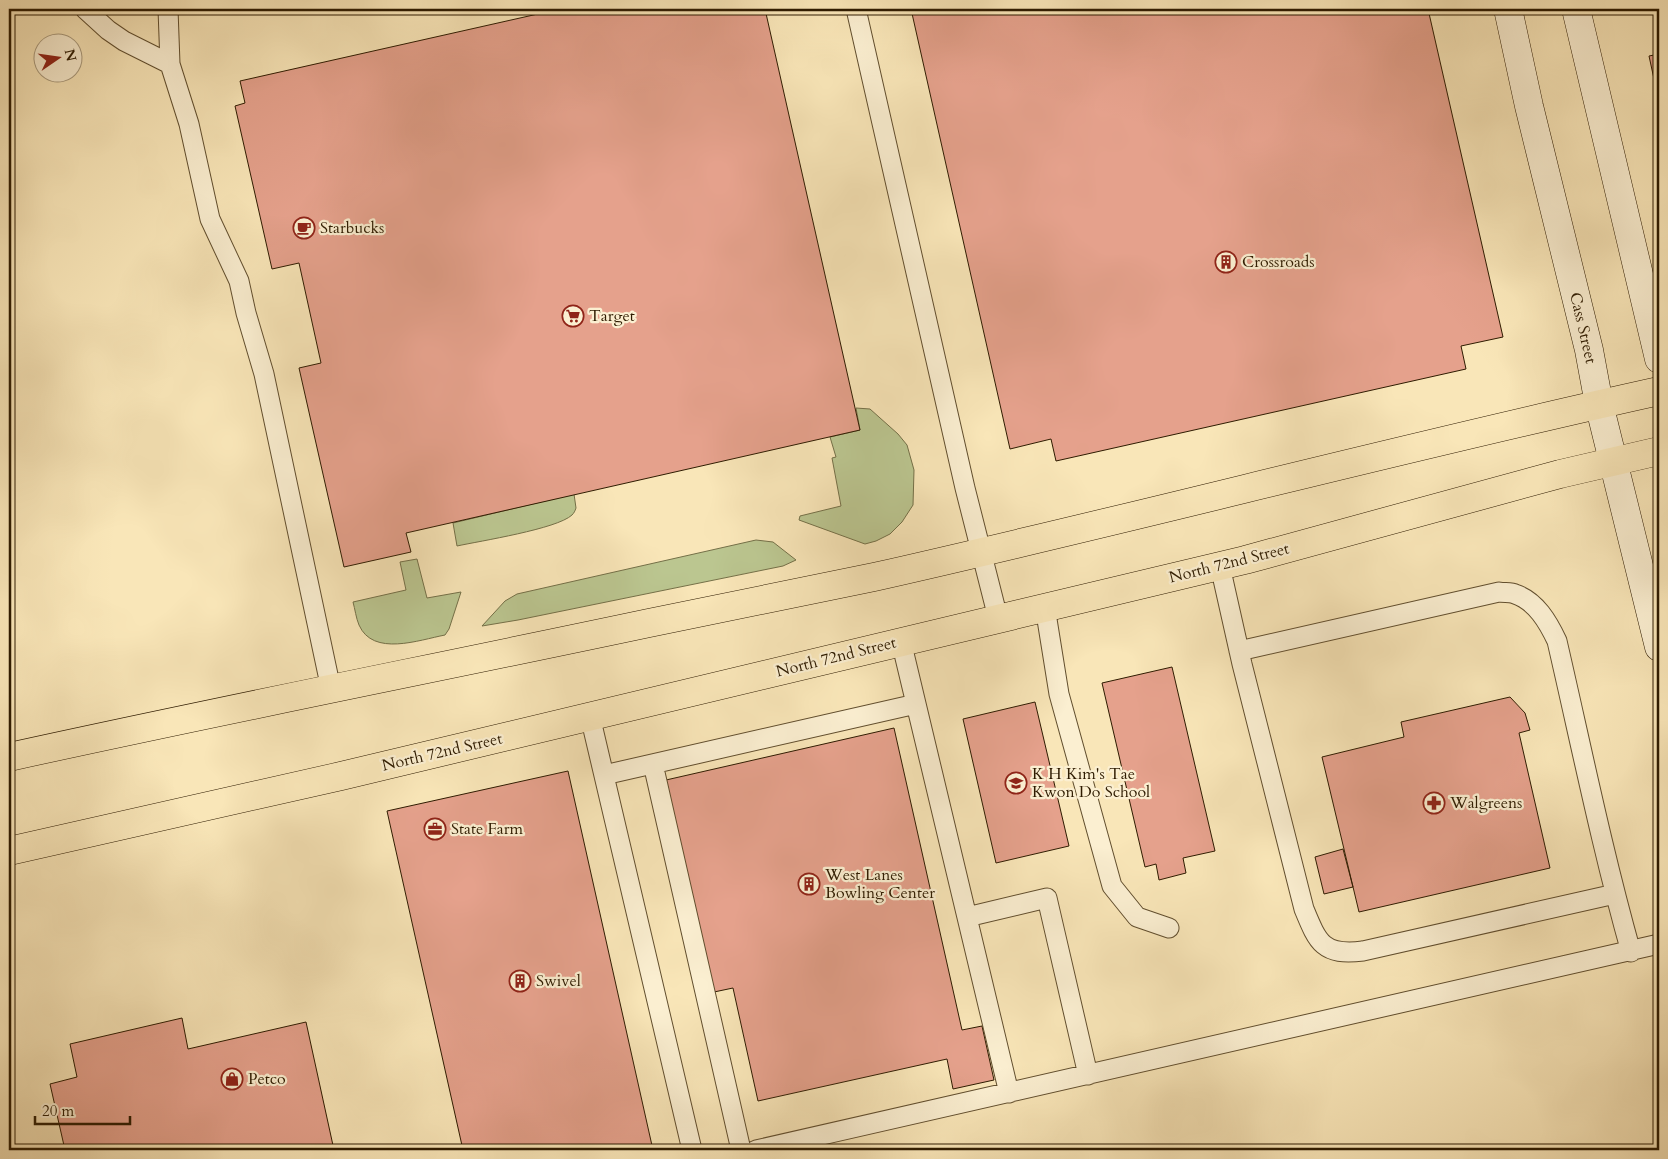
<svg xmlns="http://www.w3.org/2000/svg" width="1668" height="1159" viewBox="0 0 1668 1159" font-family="Cardo,serif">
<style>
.green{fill:#bbc690;stroke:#747048}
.building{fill:#e5a18c;stroke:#2e1b00}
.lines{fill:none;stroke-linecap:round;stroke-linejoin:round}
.lane-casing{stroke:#614e2e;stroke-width:21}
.secondary-casing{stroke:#2e1b00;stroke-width:29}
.primary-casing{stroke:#2e1b00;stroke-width:29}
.lane{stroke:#fbefd1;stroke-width:19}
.secondary{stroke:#fbefd1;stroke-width:28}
.primary{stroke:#f9e6b8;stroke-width:28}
.labels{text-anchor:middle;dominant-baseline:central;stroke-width:4.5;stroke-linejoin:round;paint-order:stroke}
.poi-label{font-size:16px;fill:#2e1b00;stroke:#fbefd1;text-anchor:start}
.street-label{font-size:16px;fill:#2e1b00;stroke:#fbefd1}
</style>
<rect width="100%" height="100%" fill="#f9e6b8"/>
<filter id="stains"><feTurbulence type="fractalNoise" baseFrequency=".004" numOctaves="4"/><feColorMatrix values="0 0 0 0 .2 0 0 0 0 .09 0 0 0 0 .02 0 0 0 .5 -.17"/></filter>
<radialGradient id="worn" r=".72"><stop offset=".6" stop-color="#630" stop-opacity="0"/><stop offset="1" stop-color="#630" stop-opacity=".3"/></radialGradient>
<path class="green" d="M 856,408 L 870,409 L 898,434 L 907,445 L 914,470 L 913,505 L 902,522 L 890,534 L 876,541 L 865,544 L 799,520 L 800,516 L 841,506 L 832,458 L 836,457 L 830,437 L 860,430 Z
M 574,494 L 576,508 C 575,511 574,513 572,515 C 557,529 480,541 457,546 L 453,523 Z
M 756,540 L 773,542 L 796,560 L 783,566 L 518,620 L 482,626 L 505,601 L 517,594 Z
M 417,559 L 427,598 L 461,592 L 449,629 L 445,635 C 419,640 373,657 359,625 C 356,618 355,609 353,602 L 406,590 L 400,562 Z"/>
<path class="building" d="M 560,9 L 765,9 L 860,430 L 406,533 L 411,552 L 344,567 L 299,368 L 321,363 L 299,263 L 272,269 L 235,106 L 245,103 L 240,81 Z
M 911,9 L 1428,9 L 1503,337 L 1461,346 L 1466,369 L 1056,461 L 1051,439 L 1010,449 Z
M 1659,54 L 1659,102 L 1649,56 Z
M 1172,667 L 1215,851 L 1183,858 L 1186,873 L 1159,880 L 1156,864 L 1145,867 L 1102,683 Z
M 1510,697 L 1525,713 L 1530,730 L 1519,733 L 1550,868 L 1359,912 L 1322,757 L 1404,737 L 1401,722 Z
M 1035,702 L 1069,846 L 996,863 L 963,719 Z
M 894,728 L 962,1030 L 982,1026 L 994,1080 L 953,1089 L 947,1059 L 758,1101 L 733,988 L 714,992 L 666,780 Z
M 568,771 L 653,1150 L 463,1150 L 387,811 Z
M 1343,849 L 1353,887 L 1324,894 L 1315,857 Z
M 182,1018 L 188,1049 L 306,1022 L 334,1150 L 356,1145 L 357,1150 L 65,1150 L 50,1084 L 77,1077 L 70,1044 Z"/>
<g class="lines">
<g class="lane-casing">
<path id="lane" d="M 85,9 L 108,30 L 124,41 L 170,64
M 168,9 L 170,64 L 189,124 L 210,219 L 239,281 L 246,313 L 264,374 L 331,689
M 856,9 L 965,488 L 998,618
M 1220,566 L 1242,664 L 1304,909 C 1318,943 1323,956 1363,951 L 1615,894
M 1045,607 L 1059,694 L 1112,886 L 1137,917 L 1169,928
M 901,641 L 1009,1093
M 1239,651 L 1499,592 C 1504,593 1511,592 1515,594 C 1536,601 1548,622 1557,641 C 1581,745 1602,849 1631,952
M 590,716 L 692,1150
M 653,764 L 741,1150
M 604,775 L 916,704
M 967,917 L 1047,898 L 1088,1075
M 756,1150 L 1659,944"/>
</g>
<g class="secondary-casing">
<path id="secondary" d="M 1508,9 L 1529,106 L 1589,350 L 1599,404 L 1659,647
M 1576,9 L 1659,359"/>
</g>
<g class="primary-casing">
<path id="primary" d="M 9,757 C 222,710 436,668 649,623 C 724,608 799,593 874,577 C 1136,518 1396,449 1659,391
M 9,851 L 341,776 L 1245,560 L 1560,474 L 1659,451"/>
</g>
<use href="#lane" class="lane"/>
<use href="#secondary" class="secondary"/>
<use href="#primary" class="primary"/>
</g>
<defs>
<g id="cafe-ring" transform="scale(1.125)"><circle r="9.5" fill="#fbefd1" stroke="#8f2418" stroke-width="1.5"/><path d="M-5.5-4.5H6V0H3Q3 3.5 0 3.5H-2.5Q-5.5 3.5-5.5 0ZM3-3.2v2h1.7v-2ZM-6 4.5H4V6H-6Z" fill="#8f2418"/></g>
<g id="building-ring" transform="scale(1.125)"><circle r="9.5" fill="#fbefd1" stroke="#8f2418" stroke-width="1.5"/><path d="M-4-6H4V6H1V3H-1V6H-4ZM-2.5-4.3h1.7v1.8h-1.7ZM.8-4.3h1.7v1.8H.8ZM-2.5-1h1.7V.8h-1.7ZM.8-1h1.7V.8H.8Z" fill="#8f2418"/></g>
<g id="supermarket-ring" transform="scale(1.125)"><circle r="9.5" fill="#fbefd1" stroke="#8f2418" stroke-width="1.5"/><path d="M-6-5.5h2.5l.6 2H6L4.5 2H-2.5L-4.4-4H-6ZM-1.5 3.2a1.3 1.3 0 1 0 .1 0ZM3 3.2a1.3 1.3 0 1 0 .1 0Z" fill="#8f2418"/></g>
<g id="school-ring" transform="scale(1.125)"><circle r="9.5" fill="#fbefd1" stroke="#8f2418" stroke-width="1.5"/><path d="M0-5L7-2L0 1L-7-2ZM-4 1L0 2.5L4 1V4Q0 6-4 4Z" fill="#8f2418"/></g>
<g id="pharmacy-ring" transform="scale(1.125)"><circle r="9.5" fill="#fbefd1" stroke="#8f2418" stroke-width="1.5"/><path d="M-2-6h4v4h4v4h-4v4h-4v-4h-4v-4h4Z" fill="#8f2418"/></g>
<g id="office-ring" transform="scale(1.125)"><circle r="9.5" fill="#fbefd1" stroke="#8f2418" stroke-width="1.5"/><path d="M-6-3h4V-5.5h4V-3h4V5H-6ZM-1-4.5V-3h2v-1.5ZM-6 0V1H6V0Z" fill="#8f2418"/></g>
<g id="shop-ring" transform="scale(1.125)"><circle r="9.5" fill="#fbefd1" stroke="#8f2418" stroke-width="1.5"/><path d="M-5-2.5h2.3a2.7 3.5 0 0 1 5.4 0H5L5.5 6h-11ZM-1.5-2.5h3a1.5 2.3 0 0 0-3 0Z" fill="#8f2418"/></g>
</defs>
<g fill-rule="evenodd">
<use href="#cafe-ring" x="304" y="228"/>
<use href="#building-ring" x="1226" y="262"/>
<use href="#supermarket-ring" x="573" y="316"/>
<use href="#school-ring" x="1016" y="783"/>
<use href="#pharmacy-ring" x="1434" y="803"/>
<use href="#office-ring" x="435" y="829"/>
<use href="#building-ring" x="809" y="884"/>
<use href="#building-ring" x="520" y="981"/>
<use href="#shop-ring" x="232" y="1079"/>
</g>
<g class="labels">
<g class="poi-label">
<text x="320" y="228">Starbucks</text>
<text x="1242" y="262">Crossroads</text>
<text x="589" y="316">Target</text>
<text x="1032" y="774">K H Kim's Tae<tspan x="1032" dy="18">Kwon Do School</tspan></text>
<text x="1450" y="803">Walgreens</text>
<text x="451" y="829">State Farm</text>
<text x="825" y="875">West Lanes<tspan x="825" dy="18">Bowling Center</tspan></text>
<text x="536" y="981">Swivel</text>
<text x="248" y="1079">Petco</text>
</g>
<g class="street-label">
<text transform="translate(1583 328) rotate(77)">Cass Street</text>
<text transform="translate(1229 563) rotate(-14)">North 72nd Street</text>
<text transform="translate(836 657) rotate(-14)">North 72nd Street</text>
<text transform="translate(442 752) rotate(-13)">North 72nd Street</text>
</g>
</g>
<rect width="1668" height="1159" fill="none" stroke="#f9e6b8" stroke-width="30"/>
<rect x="10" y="10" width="1648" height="1139" fill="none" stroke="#2e1b00" stroke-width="2.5"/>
<rect x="15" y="15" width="1638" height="1129" fill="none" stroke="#2e1b00"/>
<g transform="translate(58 58) rotate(77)"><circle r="24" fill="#fbefd1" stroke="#a99a7d"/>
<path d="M0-4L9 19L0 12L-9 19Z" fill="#8f2418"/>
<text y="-8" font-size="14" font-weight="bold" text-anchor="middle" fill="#2e1b00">N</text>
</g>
<path d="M35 1116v8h95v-8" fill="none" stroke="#2e1b00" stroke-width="2.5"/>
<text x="42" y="1116" font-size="15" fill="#2e1b00" stroke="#fbefd1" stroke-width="4" paint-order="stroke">20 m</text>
<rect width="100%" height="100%" filter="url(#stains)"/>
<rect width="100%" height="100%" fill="url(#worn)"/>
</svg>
